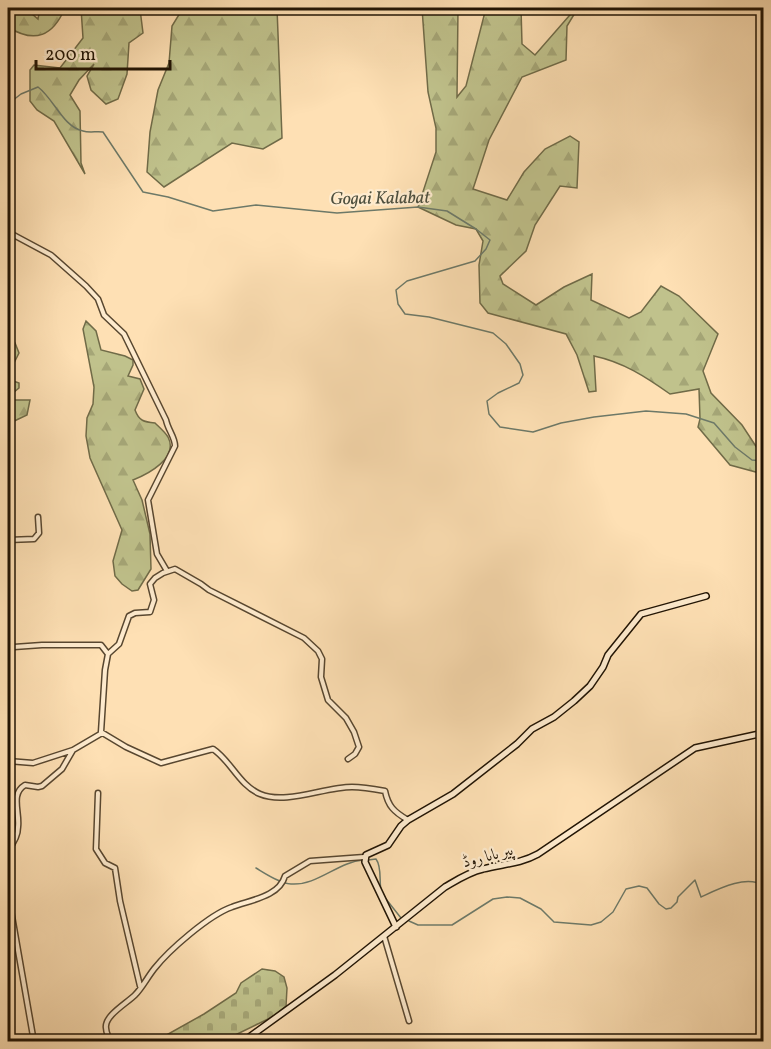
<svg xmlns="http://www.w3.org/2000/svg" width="771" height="1049" viewBox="0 0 771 1049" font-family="Vollkorn,Amiri,serif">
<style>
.forest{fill:url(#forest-firs);stroke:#706b48;stroke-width:1.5}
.cemetery{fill:url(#cemetery-stones);stroke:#706b48;stroke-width:1.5}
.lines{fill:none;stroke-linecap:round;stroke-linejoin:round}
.stream{stroke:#6d7968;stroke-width:1.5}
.street-casing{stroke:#584730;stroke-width:7}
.secondary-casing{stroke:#211404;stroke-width:8}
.street{stroke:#feebce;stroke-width:4}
.secondary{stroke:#feebce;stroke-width:5}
.labels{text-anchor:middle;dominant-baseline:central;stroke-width:4.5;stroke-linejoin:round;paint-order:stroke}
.street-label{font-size:16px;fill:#211404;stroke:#feebce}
.water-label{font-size:18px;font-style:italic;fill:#4d4f3e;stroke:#feebce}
</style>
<defs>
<pattern id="forest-firs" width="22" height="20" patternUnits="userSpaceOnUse" patternTransform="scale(1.5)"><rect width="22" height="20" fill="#c0c28c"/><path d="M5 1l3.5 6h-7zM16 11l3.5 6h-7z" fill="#a5a677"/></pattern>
<pattern id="cemetery-stones" width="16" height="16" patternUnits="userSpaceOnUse" patternTransform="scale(1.5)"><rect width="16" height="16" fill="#c0c28c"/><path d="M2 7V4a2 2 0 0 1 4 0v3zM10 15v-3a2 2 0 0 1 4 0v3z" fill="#a5a677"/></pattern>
</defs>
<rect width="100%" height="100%" fill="#fee0b4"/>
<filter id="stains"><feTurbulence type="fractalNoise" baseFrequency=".00333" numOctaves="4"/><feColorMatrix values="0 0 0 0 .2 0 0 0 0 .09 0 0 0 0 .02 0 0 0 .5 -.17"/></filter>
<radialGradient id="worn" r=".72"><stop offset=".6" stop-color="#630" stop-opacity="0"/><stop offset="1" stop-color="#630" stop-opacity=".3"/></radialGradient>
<path class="forest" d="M 8,8 L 25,8 L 38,19 L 40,8 L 65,8 C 53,36 35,44 8,27 Z
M 81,8 L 126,8 L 128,11 L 140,9 L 143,33 L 129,43 L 127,74 L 118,99 L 106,104 L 91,90 L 87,76 L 94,64 L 79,80 L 70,95 L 80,111 L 81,163 L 85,174 L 54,121 L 37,110 L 30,101 L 30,70 L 34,65 L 60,68 L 83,38 Z
M 183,8 L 277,8 L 282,138 L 263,149 L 232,143 L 164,187 L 147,172 L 150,132 L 158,90 L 169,63 L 172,26 Z
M 422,8 L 458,8 L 457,97 L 466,86 L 486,8 L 521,8 L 522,44 L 535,55 L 576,8 L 578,8 L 567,26 L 566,60 L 522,77 L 489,140 L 473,189 L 507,200 L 524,172 L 545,149 L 570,136 L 579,142 L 577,188 L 560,186 L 535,225 L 526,251 L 500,276 L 503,284 L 536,305 L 564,287 L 592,274 L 591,300 L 629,318 L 641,312 L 661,286 L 679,296 L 718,334 L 703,371 L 711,393 L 742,425 L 763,457 L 763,474 L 730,465 L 698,427 L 700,419 L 699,389 L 670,394 C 646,377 623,362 594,356 L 596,391 L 589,392 L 577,355 L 566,334 L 488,313 L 480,303 L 479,265 L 483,241 L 476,229 L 456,225 L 418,207 L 436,152 L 436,128 L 428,92 Z
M 86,321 L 96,331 L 101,350 L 125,356 L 133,360 L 133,365 L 128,376 L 140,379 L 144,389 L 135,410 C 139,421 144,422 155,423 C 159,427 165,432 168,437 C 179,458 148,474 133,480 L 142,500 L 150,534 L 151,569 L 138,590 L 132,591 L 122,584 L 115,576 L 113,561 L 122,530 L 90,458 L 86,436 L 87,418 L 93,404 L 94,387 L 83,329 Z
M 8,336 L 15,343 L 19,353 L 13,365 L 8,364 Z
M 8,379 L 19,383 L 19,388 L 13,393 L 12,400 L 30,400 L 27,415 L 8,424 Z"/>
<path class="cemetery" d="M 262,969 L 275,971 L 284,977 L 287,988 L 286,1006 L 274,1016 L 223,1041 L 154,1042 L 204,1014 L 236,993 L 241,983 Z"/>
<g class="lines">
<path class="stream" d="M 8,104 L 21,94 L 38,87 C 54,99 63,127 83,131 C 89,133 97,131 103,132 L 143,192 L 168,197 L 213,211 L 256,205 L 337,213 L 418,207 L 447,211 L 476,229 L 490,240 L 486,249 L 475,261 L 407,281 L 396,290 L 398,304 L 405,314 L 429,317 L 493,333 L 506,344 L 520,364 L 523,375 L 519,383 L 498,393 L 487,401 L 489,414 L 500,427 L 533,432 L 561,423 L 594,417 L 646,411 L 686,414 L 714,423 L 735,447 L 752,460 L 764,461
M 368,860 L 376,859 C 382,867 379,880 381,890
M 256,868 C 266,874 279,883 291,884 C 317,886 338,862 363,860
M 386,899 L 401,918
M 409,921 L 418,925 L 452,925 L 493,899 L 507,897 L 520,898 L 541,909 L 554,922 L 591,925 L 601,922 L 613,912 L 626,889 L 639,886 L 647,888 L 659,904 L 666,909 L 671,908 L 677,902 L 678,897 L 695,880 L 701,897 C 718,889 747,874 764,886"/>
<g class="street-casing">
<path id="street" d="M 8,232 L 51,255 L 86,286 L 98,299 L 104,315 L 124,334 L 166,420 C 168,430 175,437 175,446 L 148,500 L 157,554 L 167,571
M 8,540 L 34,539 L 39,533 L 38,517
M 8,644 L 14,647 L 42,645 L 101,645 L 108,654 L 105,670 L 101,732 L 126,747 L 161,763 L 213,749 C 231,761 239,785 260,794 C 286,805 324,787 352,787 C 363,787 374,789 385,791 C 388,806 394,812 408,820
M 108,654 L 119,644 L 129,616 L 135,613 L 150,612 L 154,600 L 150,584 L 155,578 L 163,573 L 175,569 L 201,584 L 209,590 L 304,638 L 318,651 L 322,659 L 321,677 L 328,700 L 346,718 L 354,732 L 359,747 L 355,754 L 348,759
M 8,761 L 33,763 L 73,750
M 98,793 L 96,849 L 105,863 L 115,868 L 120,901 L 140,986
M 8,850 C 13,844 18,835 18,827 C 20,812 10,794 25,785 L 38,787 L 42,786 L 62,769 L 73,750 L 102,733
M 8,893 L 34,1042
M 384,936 L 409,1021
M 110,1042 C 109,1037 106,1033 106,1028 C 104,1016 127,1003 135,995 C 142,988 147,978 154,969 C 169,950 209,915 232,907 C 250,900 279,897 285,876 L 310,861 L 364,857"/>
</g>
<g class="secondary-casing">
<path id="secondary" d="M 396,927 L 365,862 L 366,855 L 388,845 L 401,826 L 408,820 L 453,794 L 517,744 L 532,729 L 554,717 L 574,701 L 590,686 L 603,667 L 608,655 L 641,614 L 706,596
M 239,1042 L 248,1038 L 335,975 L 445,887 C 457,880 469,872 483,869 C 502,864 520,864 538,854 L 695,748 L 764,733"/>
</g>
<use href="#street" class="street"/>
<use href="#secondary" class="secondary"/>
</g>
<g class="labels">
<g class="street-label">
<text transform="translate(488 857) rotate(-15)">پیر بابا روڈ</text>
</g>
<g class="water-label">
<text transform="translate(380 199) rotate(-1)">Gogai Kalabat</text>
</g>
</g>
<rect width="771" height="1049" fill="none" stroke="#fee0b4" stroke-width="30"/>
<rect x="9" y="9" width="753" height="1031" fill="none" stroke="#211404" stroke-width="3"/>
<rect x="15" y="15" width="741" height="1019" fill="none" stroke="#211404" stroke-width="1.5"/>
<path d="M36 60v9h134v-9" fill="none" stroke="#211404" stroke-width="3"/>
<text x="45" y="60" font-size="18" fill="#211404" stroke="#feebce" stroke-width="4.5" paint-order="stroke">200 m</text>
<rect width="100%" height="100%" filter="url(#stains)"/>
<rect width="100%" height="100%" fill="url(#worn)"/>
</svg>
